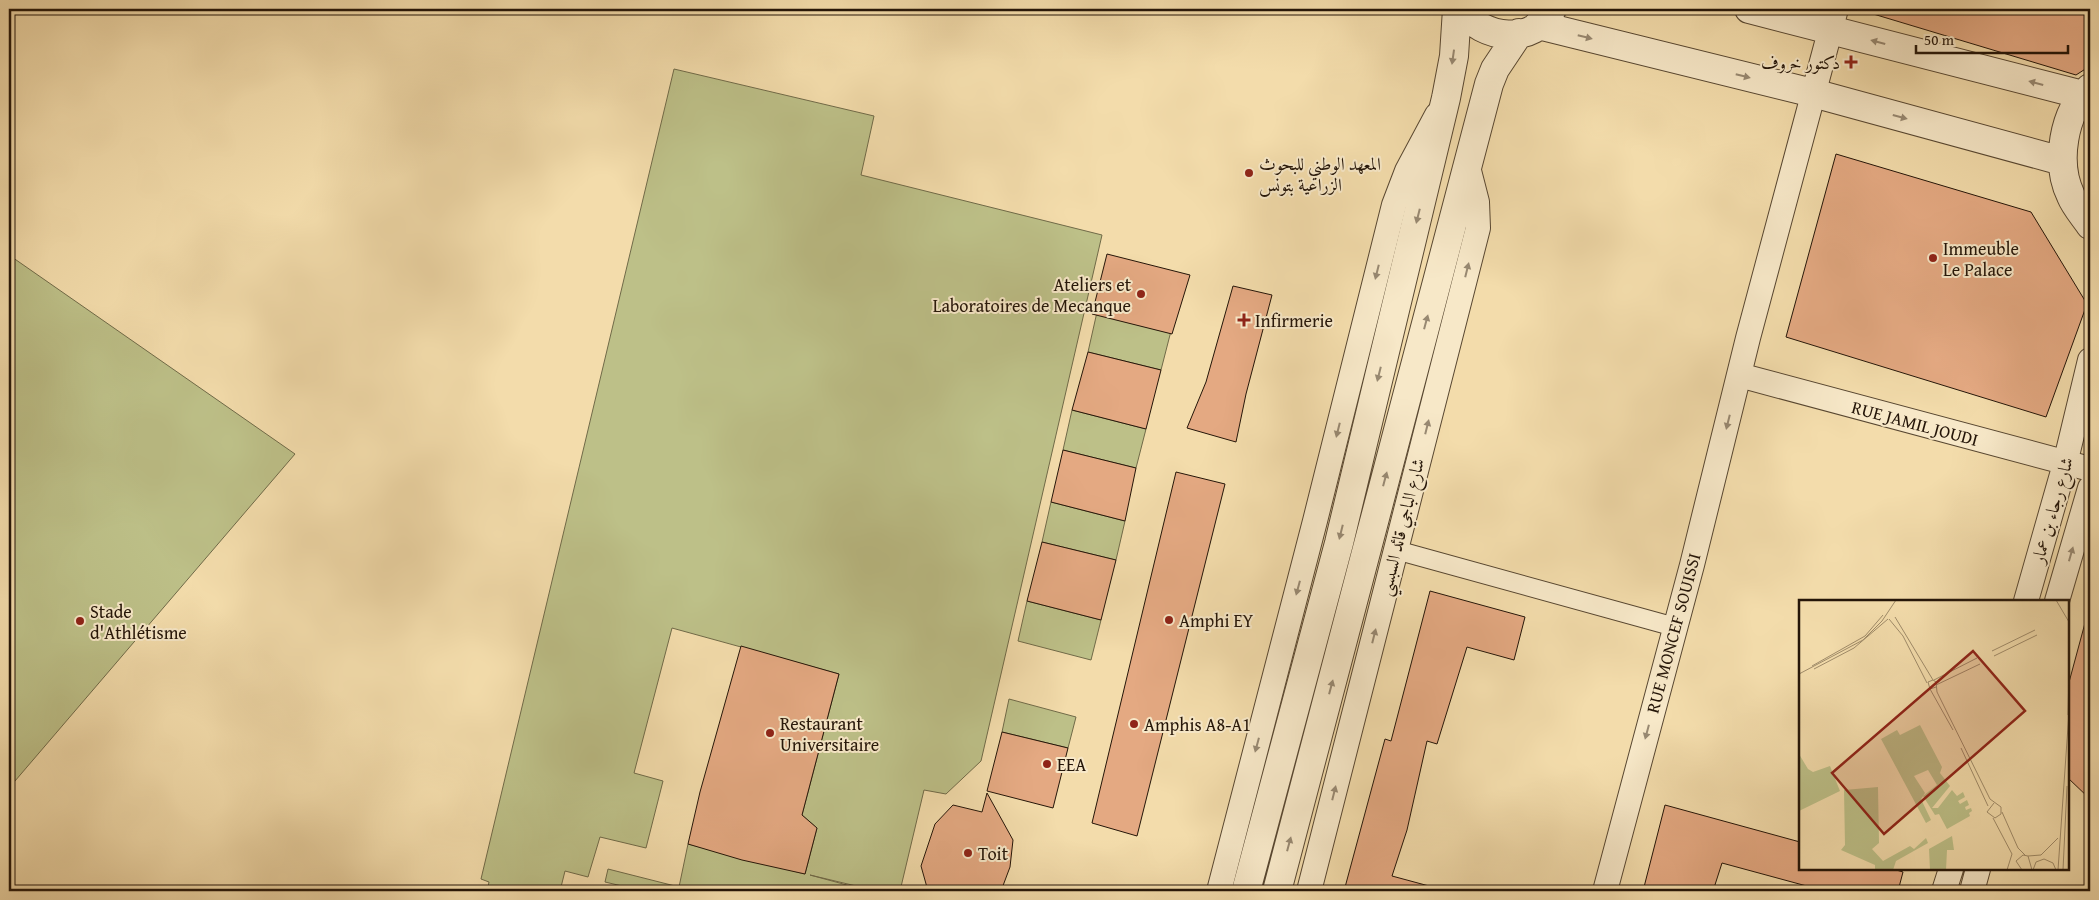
<svg xmlns="http://www.w3.org/2000/svg" width="2099" height="900" viewBox="0 0 2099 900" font-family="'Gentium Book Plus',Amiri,serif">
<style>
.green{fill:#bdc088;stroke:#706a48}
.building{fill:#e4a982;stroke:#241508}
.lines{fill:none;stroke-linecap:round;stroke-linejoin:round}
.pedestrian-casing{stroke:#584731;stroke-width:20}
.minor-casing{stroke:#584731;stroke-width:26}
.tertiary-casing{stroke:#584731;stroke-width:30}
.pedestrian{stroke:#f7e8c8;stroke-width:18}
.minor{stroke:#f7e8c8;stroke-width:24}
.tertiary{stroke:#f7e8c8;stroke-width:28}
.oneway{fill:#988972}
.poi-dot{fill:#8f2418;stroke:#f7e8c8;stroke-width:2}
.labels{text-anchor:middle;dominant-baseline:central;stroke-width:4;stroke-linejoin:round;paint-order:stroke}
.poi-label{font-size:18px;fill:#241508;stroke:#f7e8c8;text-anchor:start}
.street-label{font-size:18px;fill:#241508;stroke:#f7e8c8}
.inset-road{fill:none;stroke:#a08c6a;stroke-width:1}
.view{fill:#8f2418;fill-opacity:0.15;stroke:#8f2418;stroke-width:2.5}
.inset-edge{fill:none;stroke:#241508;stroke-width:2.5}
</style>
<rect width="100%" height="100%" fill="#f3dcab"/>
<filter id="stains"><feTurbulence type="fractalNoise" baseFrequency=".004" numOctaves="4"/><feColorMatrix values="0 0 0 0 .2 0 0 0 0 .09 0 0 0 0 .02 0 0 0 .5 -.17"/></filter>
<radialGradient id="worn" r=".72"><stop offset=".6" stop-color="#630" stop-opacity="0"/><stop offset="1" stop-color="#630" stop-opacity=".3"/></radialGradient>
<path class="green" d="M 674,69 L 874,116 L 861,175 L 1102,235 L 981,761 L 946,794 L 924,790 L 900,891 L 877,891 L 810,875 L 869,891 L 621,891 L 622,886 L 605,882 L 608,869 L 679,887 L 688,844 L 805,874 L 817,828 L 802,815 L 839,674 L 672,628 L 634,773 L 663,781 L 646,848 L 600,837 L 588,877 L 565,871 L 560,891 L 487,891 L 489,882 L 481,879 Z
M 9,255 L 295,454 L 9,788 Z
M 1097,312 L 1171,331 L 1161,370 L 1088,352 Z
M 1072,410 L 1146,429 L 1136,468 L 1063,450 Z
M 1051,502 L 1125,521 L 1116,560 L 1042,542 Z
M 1027,601 L 1101,620 L 1091,660 L 1018,641 Z
M 1009,699 L 1076,717 L 1068,748 L 1002,732 Z"/>
<path class="building" d="M 1870,9 L 2090,9 L 2090,66 L 2076,75 L 1870,13 Z
M 1836,154 L 2031,212 L 2087,304 L 2046,417 L 1786,337 Z
M 1107,254 L 1190,275 L 1172,334 L 1092,314 Z
M 1233,286 L 1272,295 L 1246,394 L 1236,442 L 1187,428 L 1206,382 Z
M 1088,352 L 1161,370 L 1146,429 L 1072,410 Z
M 1063,450 L 1136,468 L 1125,521 L 1051,502 Z
M 1176,472 L 1225,484 L 1137,836 L 1092,823 Z
M 1042,542 L 1116,560 L 1101,620 L 1027,601 Z
M 1430,591 L 1525,617 L 1514,660 L 1467,647 L 1437,744 L 1427,741 L 1407,830 L 1392,876 L 1429,886 L 1428,891 L 1344,891 L 1385,739 L 1391,741 Z
M 2085,623 L 2090,624 L 2090,799 L 2068,778 L 2068,686 Z
M 741,646 L 839,674 L 802,815 L 817,828 L 805,874 L 742,860 L 688,844 L 700,792 Z
M 1002,732 L 1068,748 L 1053,808 L 987,791 Z
M 987,793 L 1013,840 L 1010,867 L 1001,891 L 928,891 L 921,866 L 935,824 L 953,805 L 982,812 Z
M 1665,805 L 1800,842 L 1800,869 L 1893,869 L 1903,872 L 1898,891 L 1825,891 L 1722,863 L 1713,891 L 1643,891 Z"/>
<g class="lines">
<g class="pedestrian-casing">
<path id="pedestrian" d="M 1396,550 L 1675,627"/>
</g>
<g class="minor-casing">
<path id="minor" d="M 1739,375 L 2090,469
M 2026,601 L 2065,464 L 2090,360
M 2057,601 L 2090,488
M 1219,891 L 1315,521 L 1394,205 L 1407,171 L 1437,115
M 1309,891 L 1478,228 L 1477,202 L 1467,163
M 1605,891 L 1692,565 L 1748,338 L 1836,9
M 1944,891 L 1951,869
M 1972,891 L 1978,869"/>
</g>
<g class="tertiary-casing">
<path id="tertiary" d="M 1461,9 C 1482,40 1535,46 1552,9
M 1749,9 L 2083,95
M 1538,25 L 1813,93 L 2062,161
M 2090,88 C 2063,112 2055,163 2071,196 C 2075,206 2084,216 2090,225
M 1246,891 L 1339,543 L 1446,98 L 1454,56 L 1457,9
M 1277,891 L 1489,84 L 1495,69 L 1519,33"/>
</g>
<use href="#pedestrian" class="pedestrian"/>
<use href="#minor" class="minor"/>
<use href="#tertiary" class="tertiary"/>
</g>
<defs><path id="oneway-solid" d="M-6-.8H1V-3.2L6.5 0L1 3.2V.8H-6Z" transform="scale(1.25)"/></defs>
<g class="oneway">
<use href="#oneway-solid" transform="translate(1585 37) rotate(14)"/>
<use href="#oneway-solid" transform="translate(1878 42) rotate(-165)"/>
<use href="#oneway-solid" transform="translate(1453 57) rotate(98)"/>
<use href="#oneway-solid" transform="translate(1743 76) rotate(14)"/>
<use href="#oneway-solid" transform="translate(2036 83) rotate(-165)"/>
<use href="#oneway-solid" transform="translate(1900 117) rotate(15)"/>
<use href="#oneway-solid" transform="translate(1418 216) rotate(104)"/>
<use href="#oneway-solid" transform="translate(1467 270) rotate(-76)"/>
<use href="#oneway-solid" transform="translate(1377 272) rotate(104)"/>
<use href="#oneway-solid" transform="translate(1426 322) rotate(-75)"/>
<use href="#oneway-solid" transform="translate(1379 374) rotate(104)"/>
<use href="#oneway-solid" transform="translate(1728 422) rotate(104)"/>
<use href="#oneway-solid" transform="translate(1427 427) rotate(-76)"/>
<use href="#oneway-solid" transform="translate(1338 430) rotate(104)"/>
<use href="#oneway-solid" transform="translate(1385 479) rotate(-75)"/>
<use href="#oneway-solid" transform="translate(1341 532) rotate(104)"/>
<use href="#oneway-solid" transform="translate(2071 554) rotate(-74)"/>
<use href="#oneway-solid" transform="translate(1298 588) rotate(105)"/>
<use href="#oneway-solid" transform="translate(1374 636) rotate(-76)"/>
<use href="#oneway-solid" transform="translate(1331 687) rotate(-75)"/>
<use href="#oneway-solid" transform="translate(1647 732) rotate(105)"/>
<use href="#oneway-solid" transform="translate(1257 745) rotate(105)"/>
<use href="#oneway-solid" transform="translate(1334 793) rotate(-76)"/>
<use href="#oneway-solid" transform="translate(1289 844) rotate(-75)"/>
</g>
<g class="poi-dot">
<path d="M1848.5 54.5h5v5h5v5h-5v5h-5v-5h-5v-5h5z"/>
<circle cx="1249" cy="173" r="5"/>
<circle cx="1933" cy="258" r="5"/>
<circle cx="1141" cy="294" r="5"/>
<path d="M1241.5 312.5h5v5h5v5h-5v5h-5v-5h-5v-5h5z"/>
<circle cx="1169" cy="620" r="5"/>
<circle cx="80" cy="621" r="5"/>
<circle cx="1134" cy="724" r="5"/>
<circle cx="770" cy="733" r="5"/>
<circle cx="1047" cy="764" r="5"/>
<circle cx="968" cy="853" r="5"/>
</g>
<g class="labels">
<g class="poi-label">
<text x="1840" y="62" text-anchor="end">دكتور خروف</text>
<text x="1259" y="163">المعهد الوطني للبحوث<tspan x="1259" dy="21">الزراعية بتونس</tspan></text>
<text x="1943" y="248">Immeuble<tspan x="1943" dy="21">Le Palace</tspan></text>
<text x="1131" y="284" text-anchor="end">Ateliers et<tspan x="1131" dy="21">Laboratoires de Mecanque</tspan></text>
<text x="1255" y="320">Infirmerie</text>
<text x="90" y="611">Stade<tspan x="90" dy="21">d'Athlétisme</tspan></text>
<text x="1179" y="620">Amphi EY</text>
<text x="780" y="723">Restaurant<tspan x="780" dy="21">Universitaire</tspan></text>
<text x="1144" y="724">Amphis A8-A1</text>
<text x="1057" y="764">EEA</text>
<text x="978" y="853">Toit</text>
</g>
<g class="street-label">
<text transform="translate(1915 423) rotate(15)">RUE JAMIL JOUDI</text>
<text transform="translate(2052 510) rotate(-74)">شارع رجاء بن عمار</text>
<text transform="translate(1401 527) rotate(-76)">شارع الباجي قائد السبسي</text>
<text transform="translate(1673 633) rotate(-75)">RUE MONCEF SOUISSI</text>
</g>
</g>
<g transform="translate(1799 600)">
<rect width="270" height="270" fill="#f3dcab"/>
<path d="M 121,125 L 143,167 L 141,173 L 151,186 L 133,208 L 139,208 L 153,190 L 158,196 L 164,192 L 166,197 L 159,201 L 161,204 L 168,200 L 170,205 L 166,207 L 167,210 L 172,208 L 173,211 L 170,213 L 171,216 L 148,229 L 140,214 L 136,215 L 124,196 L 138,185 L 129,170 L 115,176 L 126,193 L 122,199 L 132,220 L 127,223 L 82,139 L 98,130 L 101,135 ZM 0,154 L 9,169 L 14,172 L 31,166 L 41,191 L 0,211 ZM 79,187 L 80,243 L 73,249 L 84,261 L 111,246 L 115,249 L 127,238 L 129,243 L 97,261 L 94,270 L 76,270 L 76,265 L 42,250 L 46,245 L 45,190 ZM 153,236 L 155,250 L 148,250 L 147,270 L 131,270 L 130,249 Z" fill="#bdc088"/>
<path class="inset-road" d="M 257,0 L 270,22M 96,17 L 134,80M 90,19 L 104,36 L 128,83M 193,51 L 236,30M 195,56 L 238,35M 13,66 L 66,36 L 84,15M 15,69 L 55,48 L 89,19M 0,74 L 64,40 L 83,21 L 97,0M 135,80 L 178,58M 137,85 L 181,64M 137,87 L 131,89 L 129,82 L 134,80 L 137,82 L 138,92 L 191,199 L 202,207 L 202,214 L 196,218 L 188,212 L 195,203M 131,89 L 154,130M 269,115 L 270,71M 162,148 L 189,206M 203,212 L 219,248 L 226,255M 194,218 L 213,254 L 208,270M 229,256 L 242,255 L 259,238M 223,270 L 217,261 L 224,255 L 229,256 L 233,270M 234,270 L 237,262 L 245,259 L 254,263 L 257,270M 259,270 L 270,112M 264,270 L 268,186"/>
<path class="view" d="M 174,51 L 226,111 L 85,234 L 33,173 Z"/>
<rect width="270" height="270" class="inset-edge"/>
</g>
<rect width="2099" height="900" fill="none" stroke="#f3dcab" stroke-width="30"/>
<rect x="10" y="10" width="2079" height="880" fill="none" stroke="#241508" stroke-width="2.5"/>
<rect x="15" y="15" width="2069" height="870" fill="none" stroke="#241508"/>
<path d="M1916 45v8h152v-8" fill="none" stroke="#241508" stroke-width="2.5"/>
<text x="1924" y="45" font-size="15" fill="#241508" stroke="#f7e8c8" stroke-width="4" paint-order="stroke">50 m</text>
<rect width="100%" height="100%" filter="url(#stains)"/>
<rect width="100%" height="100%" fill="url(#worn)"/>
</svg>
